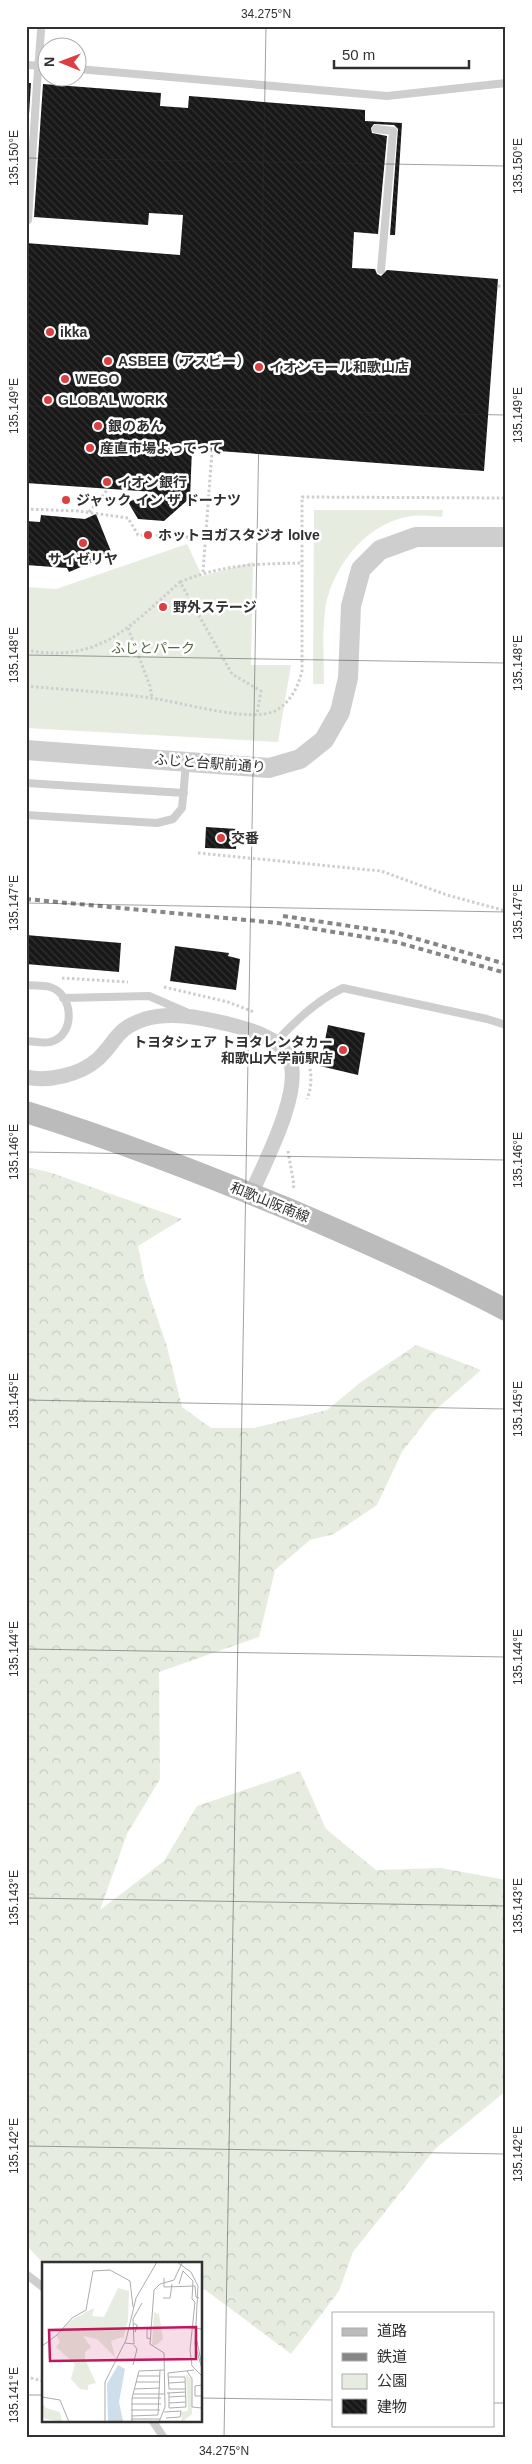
<svg xmlns="http://www.w3.org/2000/svg" width="532" height="2464" viewBox="0 0 532 2464" font-family="Arial,'Noto Sans JP',sans-serif">
<style>
.forest{fill:url(#forest-crowns)}
.green{fill:#e6ede0}
.building{fill:url(#building-back-hatch)}
.lines{fill:none;stroke-linecap:round;stroke-linejoin:round}
.path{stroke:#cecece;stroke-width:3;stroke-dasharray:2.5 2.5;stroke-linecap:butt}
.service{stroke:#cecece;stroke-width:8}
.minor{stroke:#cecece;stroke-width:15}
.tertiary{stroke:#cecece;stroke-width:20}
.secondary{stroke:#bbb;stroke-width:22}
.rail{stroke:#868686;stroke-width:4;stroke-dasharray:5 4;stroke-linecap:butt}
.service-bridge{stroke:#cecece;stroke-width:8}
.ticks{fill:none;stroke:#313131;stroke-width:1;stroke-opacity:0.45}
.poi-dot{fill:#db3f43;stroke:#fff;stroke-width:2}
.labels{text-anchor:middle;dominant-baseline:central;stroke-width:5;stroke-linejoin:round;paint-order:stroke}
.poi-label{font-size:14px;font-weight:bold;fill:#313131;stroke:#fff;text-anchor:start}
.park-label{font-size:14px;fill:#526a40;stroke:#fff}
.street-label{font-size:14px;fill:#313131;stroke:#fff}
.inset-road{fill:none;stroke:#adadad;stroke-width:1}
.view{fill:#c2185b;fill-opacity:0.15;stroke:#c2185b;stroke-width:2.5}
.inset-edge{fill:none;stroke:#313131;stroke-width:2.5}
.neatline{fill:none;stroke:#313131;stroke-width:2}
.ticks-label{font-size:12px;text-anchor:middle;fill:#313131}
</style>
<defs>
<pattern id="forest-crowns" width="20" height="18" patternUnits="userSpaceOnUse" patternTransform="scale(1.25)"><rect width="20" height="18" fill="#e6ede0"/><path d="M2 6a3 3 0 1 1 6 0M12 15a3 3 0 1 1 6 0" fill="none" stroke="#c6ccc1"/></pattern>
<pattern id="building-back-hatch" width="6" height="6" patternUnits="userSpaceOnUse" patternTransform="scale(1.25)"><rect width="6" height="6" fill="#181818"/><path d="M-1 5l2 2M0 0l6 6M5-1l2 2" fill="none" stroke="#313131"/></pattern>
</defs>
<rect width="100%" height="100%" fill="#fff"/>
<path class="forest" d="M 26,1167 L 49,1172 L 182,1219 L 138,1246 L 145,1281 L 167,1347 L 182,1407 L 211,1428 L 254,1428 L 327,1410 L 361,1382 L 416,1345 L 481,1370 L 432,1413 L 402,1452 L 377,1505 L 334,1534 L 310,1540 L 275,1570 L 259,1637 L 159,1672 L 160,1779 L 127,1834 L 100,1910 L 164,1861 L 197,1806 L 300,1771 L 326,1829 L 376,1870 L 441,1868 L 506,1880 L 506,2091 L 435,2149 L 353,2252 L 339,2291 L 291,2354 L 204,2289 L 201,2290 L 201,2263 L 44,2264 L 26,2245 Z"/>
<path class="green" d="M 314,510 L 443,510 L 442,517 C 432,516 421,515 412,516 C 366,522 330,569 325,612 C 322,635 324,660 324,684 L 313,684 Z
M 187,544 L 202,576 L 253,562 L 251,665 L 291,665 L 278,742 L 26,728 L 26,587 L 56,589 Z"/>
<path class="building" d="M 26,83 L 31,83 L 26,161 Z
M 43,84 L 161,93 L 160,106 L 188,108 L 189,96 L 365,110 L 365,121 L 402,123 L 395,235 L 390,235 L 398,129 L 394,125 L 374,124 L 371,128 L 372,133 L 387,136 L 378,234 L 354,232 L 352,268 L 375,269 L 377,274 L 381,276 L 387,270 L 498,279 L 484,471 L 192,449 L 190,498 L 164,521 L 138,519 L 128,502 L 154,492 L 26,483 L 26,243 L 180,255 L 183,215 L 149,213 L 148,225 L 34,217 Z
M 96,514 L 112,554 L 69,572 L 67,568 L 26,565 L 26,521 L 40,522 L 41,515 L 85,519 Z
M 206,827 L 237,829 L 236,849 L 205,848 Z
M 26,935 L 121,943 L 119,972 L 26,964 Z
M 175,946 L 229,953 L 228,956 L 240,959 L 236,990 L 170,981 Z
M 328,1025 L 365,1033 L 358,1075 L 320,1066 Z"/>
<g class="lines">
<path class="path" d="M 498,286 L 506,286
M 26,509 L 78,511 L 128,518 L 138,535 L 206,538
M 89,512 L 108,489
M 203,572 L 212,451
M 180,582 C 224,564 256,564 302,563
M 128,628 L 150,686 L 152,698
M 26,650 C 100,664 130,626 180,582 L 232,674 L 261,691 L 257,714
M 26,686 C 68,690 110,692 151,698 C 180,702 250,723 275,711 C 291,702 298,687 302,671 L 302,497 L 506,498
M 198,853 L 381,871 L 447,895 L 506,911
M 62,978 L 128,982
M 164,987 L 228,1002 L 254,1012
M 298,1036 C 308,1057 316,1077 307,1099
M 288,1151 L 294,1185 L 293,1189
M 26,2377 L 44,2381"/>
<path class="service" d="M 26,65 L 48,66
M 78,69 L 387,96 L 506,83
M 376,129 L 393,131 L 381,270
M 28,220 L 37,84
M 26,783 L 184,793
M 26,815 L 157,823 L 173,819 L 182,808 L 186,763
M 26,985 C 34,986 43,985 50,987 C 74,994 76,1036 50,1042 C 43,1044 33,1041 26,1041
M 63,998 L 149,996 L 186,1012
M 276,1042 C 295,1021 317,1000 343,988 L 487,1019 L 506,1025
M 26,2274 L 44,2288
M 152,2420 L 164,2438"/>
<path class="minor" d="M 26,1077 C 48,1082 80,1075 98,1059 C 117,1041 115,1029 145,1019 C 172,1011 202,1018 228,1024 C 248,1029 279,1037 289,1058 C 304,1089 264,1164 251,1194"/>
<path class="tertiary" d="M 26,750 L 269,768 L 300,759 L 324,740 L 340,712 L 348,678 L 351,606 L 361,569 L 380,550 L 416,537 L 506,537"/>
<path class="secondary" d="M 26,1112 C 114,1139 200,1173 286,1208 C 361,1240 434,1272 506,1310"/>
<path class="rail" d="M 26,899 L 278,923 L 396,942 L 506,973
M 283,916 L 396,933 L 506,964"/>
<path class="service-bridge" d="M 37,84 L 41,31"/>
</g>
<path class="ticks" d="M 26,158 L 506,166M 26,406 L 506,415M 26,655 L 506,663M 26,903 L 506,912M 26,1152 L 506,1160M 26,1400 L 506,1409M 26,1649 L 506,1657M 26,1898 L 506,1906M 26,2146 L 506,2154M 26,2395 L 44,2395M 201,2398 L 333,2400M 493,2403 L 506,2403M 224,2438 L 266,26"/>
<g class="poi-dot">
<circle cx="50" cy="332" r="5"/>
<circle cx="108" cy="361" r="5"/>
<circle cx="259" cy="367" r="5"/>
<circle cx="65" cy="379" r="5"/>
<circle cx="48" cy="400" r="5"/>
<circle cx="98" cy="426" r="5"/>
<circle cx="90" cy="448" r="5"/>
<circle cx="107" cy="482" r="5"/>
<circle cx="66" cy="500" r="5"/>
<circle cx="148" cy="535" r="5"/>
<circle cx="83" cy="543" r="5"/>
<circle cx="163" cy="607" r="5"/>
<circle cx="221" cy="838" r="5"/>
<circle cx="343" cy="1050" r="5"/>
</g>
<g class="labels">
<g class="poi-label">
<text x="60" y="332">ikka</text>
<text x="118" y="361">ASBEE（アスビー）</text>
<text x="269" y="367">イオンモール和歌山店</text>
<text x="75" y="379">WEGO</text>
<text x="58" y="400">GLOBAL WORK</text>
<text x="108" y="426">銀のあん</text>
<text x="100" y="448">産直市場よってって</text>
<text x="117" y="482">イオン銀行</text>
<text x="76" y="500">ジャック イン ザ ドーナツ</text>
<text x="158" y="535">ホットヨガスタジオ loIve</text>
<text x="83" y="559" text-anchor="middle">サイゼリヤ</text>
<text x="173" y="607">野外ステージ</text>
<text x="231" y="838">交番</text>
<text x="333" y="1042" text-anchor="end">トヨタシェア トヨタレンタカー<tspan x="333" dy="16">和歌山大学前駅店</tspan></text>
</g>
<g class="park-label">
<text x="153" y="648">ふじとパーク</text>
</g>
<g class="street-label">
<text transform="translate(210 763) rotate(4)">ふじと台駅前通り</text>
<text transform="translate(270 1202) rotate(22)">和歌山阪南線</text>
</g>
</g>
<g transform="translate(42 2262)">
<rect width="160" height="160" fill="#fff"/>
<path d="M 76,26 L 87,29 L 86,59 L 81,77 L 80,75 L 69,79 L 73,95 L 55,77 L 41,74 L 49,85 L 43,90 L 43,97 L 54,121 L 46,123 L 46,128 L 38,127 L 29,117 L 33,102 L 14,85 L 18,80 L 15,74 L 28,59 L 52,46 L 50,54 L 62,55 ZM 0,141 L 4,146 L 18,150 L 20,160 L 0,156 Z" fill="#e6ede0"/>
<path d="M 112,50 L 117,52 L 121,77 L 114,83 L 110,83 ZM 144,112 L 149,117 L 150,152 L 140,160 L 139,150 L 146,149 Z" fill="#e6ede0"/>
<path d="M 76,103 L 83,107 L 77,140 L 81,159 L 66,160 L 65,122 Z" fill="#cedeeb"/>
<path class="inset-road" d="M 135,0 L 149,10 L 156,24 L 153,82 L 160,107M 122,16 L 122,25 L 153,24 L 154,35 L 157,36M 137,22 L 141,9 L 151,19 L 150,37 L 153,40 L 148,88 L 150,104 L 160,114M 121,36 L 128,36 L 130,22M 91,62 L 93,62 L 95,63 L 95,64 L 93,70 L 95,64M 141,65 L 160,67M 109,77 L 105,76 L 105,67 L 109,67M 155,79 L 160,104M 83,81 L 92,82 L 91,57 L 100,41M 0,84 L 15,73 L 30,56 L 44,48 L 51,9 L 68,8 L 88,19 L 91,45M 91,103 L 95,87 L 92,83M 145,109 L 150,117 L 150,145 L 160,146M 126,111 L 127,127 L 144,127M 126,111 L 152,108M 96,114 L 118,114M 127,115 L 143,115 L 144,145 L 127,146 L 127,131M 94,120 L 118,120M 127,121 L 143,120M 160,123 L 153,124 L 153,134 L 160,134M 92,127 L 118,126M 125,131 L 144,130M 91,132 L 123,132M 0,135 L 18,138 L 27,160M 127,135 L 144,134M 90,136 L 119,136M 127,141 L 144,140M 89,142 L 119,142M 89,148 L 118,148M 122,150 L 139,149 L 138,155 L 124,156M 89,154 L 116,153 L 118,108M 89,157 L 118,157M 63,160 L 63,120 L 84,78 L 94,36 L 115,0M 90,160 L 90,136 L 97,109 L 122,108M 117,160 L 123,145 L 122,91 L 108,82 L 112,28 L 118,22 L 132,18 L 140,1"/>
<path class="view" d="M 154,65 L 154,97 L 8,99 L 7,68 Z"/>
<rect width="160" height="160" class="inset-edge"/>
</g>
<rect width="532" height="2464" fill="none" stroke="#ffffff" stroke-width="55"/>
<rect x="332" y="2312" width="162" height="115" fill="#ffffff" stroke="#adadad"/>
<rect x="342" y="2328" width="25" height="8" fill="#bbbbbb" stroke="#adadad"/>
<text x="377" y="2336" font-size="15" fill="#313131">道路</text>
<rect x="342" y="2353" width="25" height="8" fill="#868686" stroke="#adadad"/>
<text x="377" y="2362" font-size="15" fill="#313131">鉄道</text>
<rect x="342" y="2374" width="25" height="15" fill="#e6ede0" stroke="#adadad"/>
<text x="377" y="2386" font-size="15" fill="#313131">公園</text>
<rect x="342" y="2399" width="25" height="15" fill="url(#building-back-hatch)" stroke="#adadad"/>
<text x="377" y="2412" font-size="15" fill="#313131">建物</text>
<g transform="translate(62 62) rotate(271)"><circle r="24" fill="#ffffff" stroke="#adadad"/>
<path d="M0-4L9 19L0 12L-9 19Z" fill="#db3f43"/>
<text y="-8" font-size="14" font-weight="bold" text-anchor="middle" fill="#313131">N</text>
</g>
<path d="M334 60v8h135v-8" fill="none" stroke="#313131" stroke-width="2.5"/>
<text x="342" y="60" font-size="15" fill="#313131" stroke="#ffffff" stroke-width="4" paint-order="stroke">50 m</text>
<rect x="28" y="28" width="476" height="2408" class="neatline"/>
<g class="ticks-label">
<text x="266" y="18">34.275°N</text>
<text transform="translate(14 158) rotate(-90)" y="4">135.150°E</text>
<text transform="translate(518 166) rotate(-90)" y="4">135.150°E</text>
<text transform="translate(14 406) rotate(-90)" y="4">135.149°E</text>
<text transform="translate(518 415) rotate(-90)" y="4">135.149°E</text>
<text transform="translate(14 655) rotate(-90)" y="4">135.148°E</text>
<text transform="translate(518 663) rotate(-90)" y="4">135.148°E</text>
<text transform="translate(14 903) rotate(-90)" y="4">135.147°E</text>
<text transform="translate(518 912) rotate(-90)" y="4">135.147°E</text>
<text transform="translate(14 1152) rotate(-90)" y="4">135.146°E</text>
<text transform="translate(518 1160) rotate(-90)" y="4">135.146°E</text>
<text transform="translate(14 1401) rotate(-90)" y="4">135.145°E</text>
<text transform="translate(518 1409) rotate(-90)" y="4">135.145°E</text>
<text transform="translate(14 1649) rotate(-90)" y="4">135.144°E</text>
<text transform="translate(518 1657) rotate(-90)" y="4">135.144°E</text>
<text transform="translate(14 1898) rotate(-90)" y="4">135.143°E</text>
<text transform="translate(518 1906) rotate(-90)" y="4">135.143°E</text>
<text transform="translate(14 2146) rotate(-90)" y="4">135.142°E</text>
<text transform="translate(518 2154) rotate(-90)" y="4">135.142°E</text>
<text transform="translate(14 2395) rotate(-90)" y="4">135.141°E</text>
<text x="224" y="2455">34.275°N</text>
</g>
</svg>
